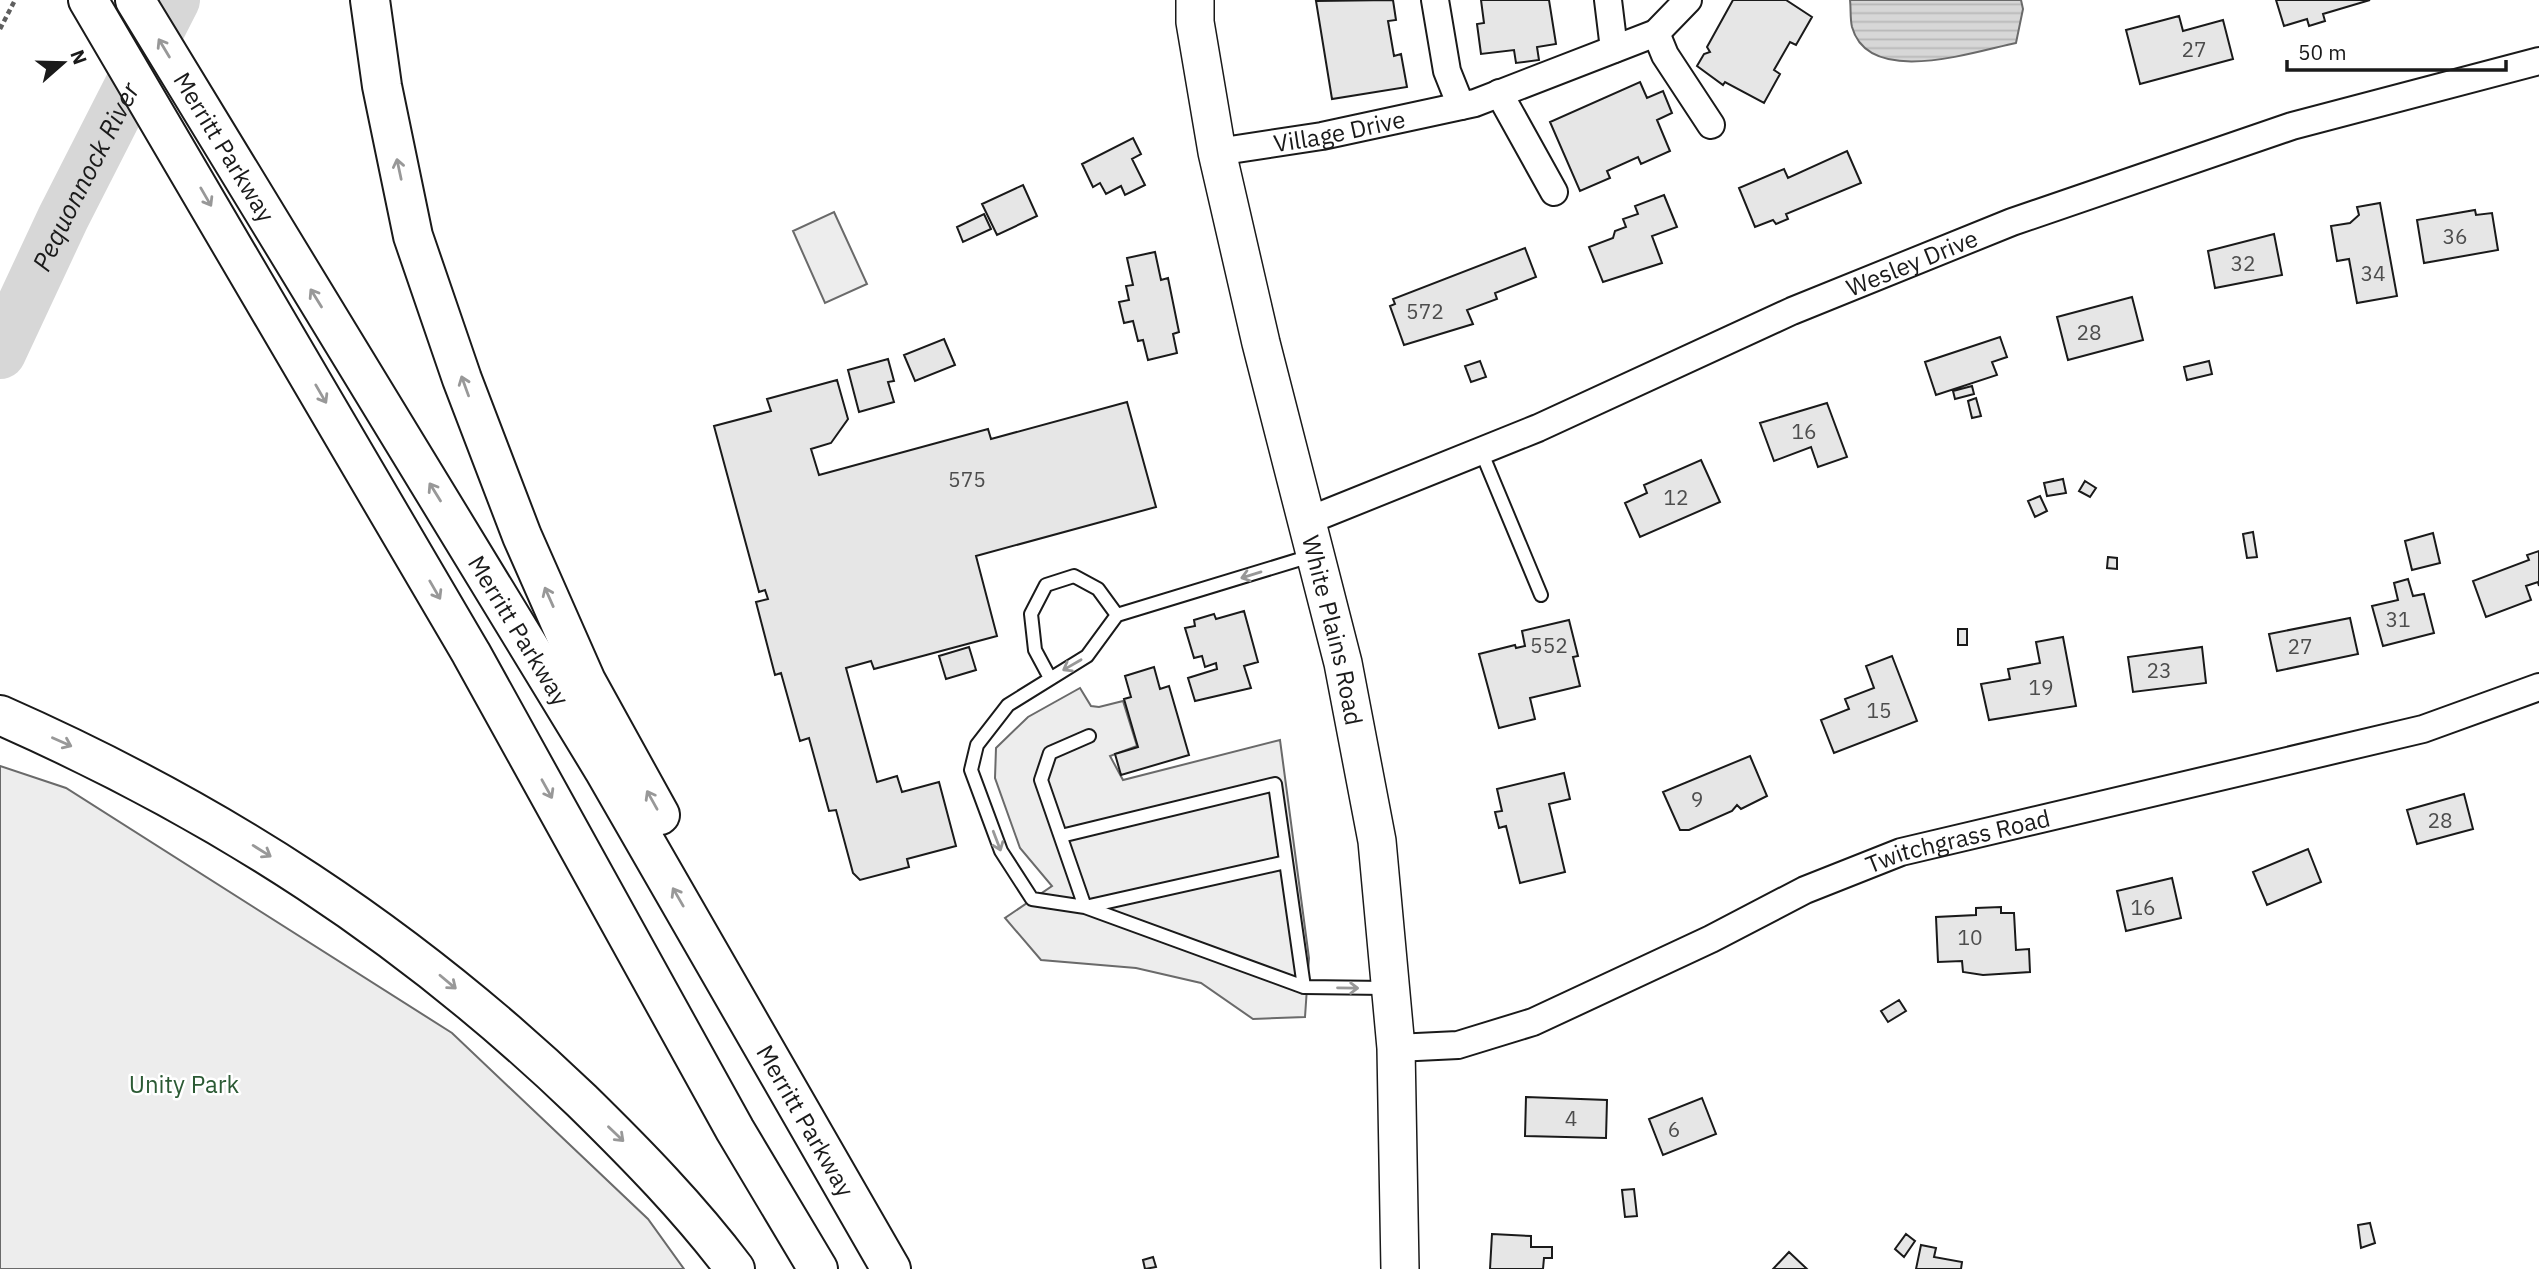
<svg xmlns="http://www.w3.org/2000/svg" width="2539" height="1269" viewBox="0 0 2539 1269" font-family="'IBM Plex Sans',sans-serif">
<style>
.built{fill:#ededed;stroke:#6a6a6a;stroke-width:2}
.water{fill:url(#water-rules);stroke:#6a6a6a;stroke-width:2}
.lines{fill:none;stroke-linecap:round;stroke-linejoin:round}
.river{stroke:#d7d7d7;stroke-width:52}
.building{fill:#e6e6e6;stroke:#1a1a1a;stroke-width:2}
.lane-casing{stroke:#1a1a1a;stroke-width:16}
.street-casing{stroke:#1a1a1a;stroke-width:30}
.secondary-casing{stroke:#1a1a1a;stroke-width:40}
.highway-casing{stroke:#1a1a1a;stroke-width:42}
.path{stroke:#5f5f5f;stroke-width:4.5;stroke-dasharray:5 3.5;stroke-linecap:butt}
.lane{stroke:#fff;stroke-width:12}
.street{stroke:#fff;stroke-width:26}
.secondary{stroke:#fff;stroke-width:37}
.highway{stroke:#fff;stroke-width:38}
.oneway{stroke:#989898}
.labels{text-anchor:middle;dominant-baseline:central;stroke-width:5;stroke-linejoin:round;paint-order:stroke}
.number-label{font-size:21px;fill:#4d4d4d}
.street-label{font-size:24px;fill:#1a1a1a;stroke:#fff}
.park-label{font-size:24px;fill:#2b5a34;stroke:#fff}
.water-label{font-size:26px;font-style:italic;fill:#1a1a1a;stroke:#fff}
</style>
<defs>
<pattern id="water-rules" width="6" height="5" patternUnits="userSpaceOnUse" patternTransform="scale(1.75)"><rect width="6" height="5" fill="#d7d7d7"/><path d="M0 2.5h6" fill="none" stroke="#b8b8b8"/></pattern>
</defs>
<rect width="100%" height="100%" fill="#fff"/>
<path class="built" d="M 834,212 L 867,284 L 825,303 L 793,231 Z
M 1080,688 L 1091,706 L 1099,707 L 1123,701 L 1137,746 L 1110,756 L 1123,780 L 1280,740 L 1309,958 L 1305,1017 L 1253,1019 L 1201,983 L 1136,968 L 1041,960 L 1005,918 L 1052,886 L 1020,848 L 995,778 L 996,748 L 1028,717 Z
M 0,766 L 66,788 L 452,1033 L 648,1219 L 684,1269 L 0,1269 Z"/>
<path class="water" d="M 1850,0 L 2021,0 L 2023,9 L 2016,43 C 1976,51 1869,88 1852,27 C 1850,19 1851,9 1850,0 Z"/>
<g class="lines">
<path class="river" id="s1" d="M 0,353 L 63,218 L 174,0"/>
</g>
<path class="building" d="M 1393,0 L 1396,20 L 1388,21 L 1394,56 L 1401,54 L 1407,87 L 1332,99 L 1316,1 Z
M 1481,0 L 1549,0 L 1556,44 L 1537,47 L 1539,60 L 1516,63 L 1514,50 L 1481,54 L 1477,24 L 1484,23 Z
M 1733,0 L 1786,0 L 1812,17 L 1796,45 L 1790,42 L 1774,70 L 1780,74 L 1764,103 L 1725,82 L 1723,85 L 1697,66 L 1704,54 L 1710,52 L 1707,47 Z
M 2276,0 L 2370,0 L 2323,14 L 2325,21 L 2309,26 L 2307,19 L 2284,26 Z
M 2179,16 L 2183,31 L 2223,20 L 2233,59 L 2140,84 L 2126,30 Z
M 1640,82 L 1647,98 L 1663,91 L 1672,113 L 1657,120 L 1670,151 L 1641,164 L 1638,157 L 1607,171 L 1610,178 L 1580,191 L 1550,122 Z
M 1133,138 L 1141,154 L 1132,159 L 1145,185 L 1125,195 L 1121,186 L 1106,194 L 1100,183 L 1093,187 L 1082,164 Z
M 1847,151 L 1861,183 L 1786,214 L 1788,219 L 1776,224 L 1773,220 L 1755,227 L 1739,188 L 1784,169 L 1788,178 Z
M 1023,185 L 1037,216 L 997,235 L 982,204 Z
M 1664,195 L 1677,227 L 1652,236 L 1662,263 L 1603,282 L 1589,247 L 1613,238 L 1615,231 L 1626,227 L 1623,219 L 1638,214 L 1635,206 Z
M 2380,203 L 2397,296 L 2357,303 L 2349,259 L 2337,261 L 2331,226 L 2350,223 L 2359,215 L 2357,207 Z
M 2475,210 L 2476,215 L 2492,213 L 2498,250 L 2424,263 L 2417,220 Z
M 984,214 L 991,229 L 963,242 L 957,227 Z
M 2274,234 L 2282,275 L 2215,288 L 2208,251 Z
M 1525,248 L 1536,277 L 1495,293 L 1497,299 L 1467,310 L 1473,324 L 1404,345 L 1390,306 L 1395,304 L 1393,299 Z
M 1155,252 L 1161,280 L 1168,278 L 1179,332 L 1173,334 L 1177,353 L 1148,360 L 1143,340 L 1138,341 L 1133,321 L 1124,323 L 1119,302 L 1129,300 L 1126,286 L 1133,285 L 1127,258 Z
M 2132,297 L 2143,340 L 2068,360 L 2057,317 Z
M 2000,337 L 2007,357 L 1992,362 L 1997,375 L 1936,395 L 1925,362 Z
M 944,339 L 955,365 L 915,381 L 904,355 Z
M 888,359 L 894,381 L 888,382 L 894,402 L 859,412 L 848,370 Z
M 1480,361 L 1486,377 L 1471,382 L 1465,366 Z
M 2209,361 L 2212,374 L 2187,380 L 2184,367 Z
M 837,380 L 848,419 L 831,443 L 811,449 L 819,475 L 988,429 L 991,439 L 1127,402 L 1156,507 L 976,556 L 997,636 L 874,669 L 871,661 L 846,668 L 877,782 L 897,776 L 902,792 L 939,782 L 956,846 L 907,859 L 909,867 L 860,880 L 853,873 L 836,810 L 829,811 L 809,738 L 800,741 L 781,673 L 775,675 L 756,602 L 768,599 L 765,590 L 759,592 L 714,426 L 771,411 L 767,399 Z
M 1972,386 L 1974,394 L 1955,399 L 1953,391 Z
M 1976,398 L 1981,416 L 1972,418 L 1968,401 Z
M 1827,403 L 1847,457 L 1818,467 L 1811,447 L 1774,461 L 1760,423 Z
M 1701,460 L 1720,502 L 1640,537 L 1625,503 L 1647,493 L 1644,485 Z
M 2063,479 L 2066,493 L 2047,496 L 2044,483 Z
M 2085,481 L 2096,488 L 2090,497 L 2079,491 Z
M 2040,496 L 2047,511 L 2035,517 L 2028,501 Z
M 2253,532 L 2257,557 L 2247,558 L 2243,534 Z
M 2433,533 L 2440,563 L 2412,570 L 2405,541 Z
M 2539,551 L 2539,586 L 2538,582 L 2526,586 L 2531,600 L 2486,617 L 2473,581 L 2529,560 L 2527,555 Z
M 2108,557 L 2117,558 L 2117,569 L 2107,568 Z
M 2408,579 L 2413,596 L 2424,594 L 2434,633 L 2383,646 L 2372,606 L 2398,600 L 2394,583 Z
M 1244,611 L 1258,662 L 1244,666 L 1251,688 L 1195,701 L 1188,678 L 1217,669 L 1216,663 L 1205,667 L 1202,656 L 1194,658 L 1185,628 L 1195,626 L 1194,620 L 1214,614 L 1216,619 Z
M 2350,618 L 2358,654 L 2277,671 L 2269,634 Z
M 1569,620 L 1578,656 L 1573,657 L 1580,686 L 1530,698 L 1535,719 L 1499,728 L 1479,654 L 1515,645 L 1516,648 L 1525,646 L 1522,631 Z
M 1958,629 L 1967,629 L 1967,645 L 1958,645 Z
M 2063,637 L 2076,706 L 1989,720 L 1981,684 L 2010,679 L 2008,669 L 2040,663 L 2036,642 Z
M 969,647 L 976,670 L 946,679 L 939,656 Z
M 2202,647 L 2206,683 L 2133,692 L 2128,657 Z
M 1892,656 L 1917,721 L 1834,753 L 1821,720 L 1849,709 L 1845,699 L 1874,688 L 1866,666 Z
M 1154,667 L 1160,689 L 1169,686 L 1189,755 L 1121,775 L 1115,754 L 1138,747 L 1124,699 L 1131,697 L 1125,676 Z
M 1750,756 L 1767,796 L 1741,809 L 1737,805 L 1732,811 L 1689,830 L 1680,830 L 1663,792 Z
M 1564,773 L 1570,799 L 1549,804 L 1565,872 L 1520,883 L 1506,826 L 1499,828 L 1495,812 L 1502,811 L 1497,789 Z
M 2464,794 L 2473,829 L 2417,844 L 2407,810 Z
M 2308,849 L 2321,882 L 2267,905 L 2253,872 Z
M 2172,878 L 2181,918 L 2126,931 L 2117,891 Z
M 2001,907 L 2001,913 L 2014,913 L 2016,950 L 2029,949 L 2030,972 L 1983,975 L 1963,972 L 1962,961 L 1938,962 L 1936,917 L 1976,915 L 1976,908 Z
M 1899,1000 L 1906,1011 L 1888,1022 L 1881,1011 Z
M 1526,1097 L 1607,1100 L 1606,1138 L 1525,1136 Z
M 1702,1098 L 1716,1134 L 1663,1155 L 1649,1119 Z
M 1634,1189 L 1637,1216 L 1625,1217 L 1622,1190 Z
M 2370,1223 L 2375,1243 L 2361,1248 L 2358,1225 Z
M 1492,1234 L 1531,1236 L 1531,1247 L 1552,1247 L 1552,1258 L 1544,1258 L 1543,1269 L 1490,1269 Z
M 1906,1234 L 1915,1241 L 1904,1257 L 1895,1249 Z
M 1921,1245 L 1936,1248 L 1934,1257 L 1962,1262 L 1961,1269 L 1916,1269 Z
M 1789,1252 L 1807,1269 L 1773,1269 Z
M 1153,1257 L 1156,1267 L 1145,1269 L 1143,1260 Z"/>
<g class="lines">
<g class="lane-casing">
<path id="lane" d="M 1481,451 L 1541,595
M 1050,678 L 1035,650 L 1031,614 L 1046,585 L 1074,576 L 1098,589 L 1117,615
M 1089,736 L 1050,753 L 1041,780 L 1085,907 L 1304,987 L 1386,988
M 1061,836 L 1275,784 L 1304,987
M 1286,862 L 1085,907 L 1032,899 L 1001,851 L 971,770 L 977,745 L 1008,705 L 1087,656 L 1117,615 L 1314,555"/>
</g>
<g class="street-casing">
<g id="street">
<path d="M 1435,0 L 1447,71 L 1461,106"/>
<path d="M 1608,0 L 1614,49"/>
<path d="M 1656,33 L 1665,55 L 1711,125"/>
<path d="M 1499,93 L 1554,192"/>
<path id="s2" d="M 1217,152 L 1322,136 L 1475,103 L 1656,33 L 1688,0"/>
<path id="s3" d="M 1307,521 L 1538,428 L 1792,311 L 2012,222 L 2292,126 L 2539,61"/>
<path id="s4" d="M 1396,1048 L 1458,1045 L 1533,1022 L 1711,939 L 1805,890 L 1901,852 L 2423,729 L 2539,687"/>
</g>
</g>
<g class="secondary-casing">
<g id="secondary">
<path id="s5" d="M 1195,0 L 1195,22 L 1217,152 L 1261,343 L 1343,663 L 1377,841 L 1396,1048 L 1400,1269"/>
</g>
</g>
<g class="highway-casing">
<g id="highway">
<path d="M 88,0 L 471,653 L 735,1130 L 818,1269"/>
<path id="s6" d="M 135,0 L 604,770 L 891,1269"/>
<path d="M 370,0 L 382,86 L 413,236 L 462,379 L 522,536 L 586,681 L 660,815"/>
<path d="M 0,715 C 220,812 408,934 582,1101 C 636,1154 690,1209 735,1269"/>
</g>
</g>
<path class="path" d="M 0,29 L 15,0"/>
<use href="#lane" class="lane"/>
<use href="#street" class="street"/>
<use href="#secondary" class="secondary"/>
<use href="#highway" class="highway"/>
</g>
<defs><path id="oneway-shaft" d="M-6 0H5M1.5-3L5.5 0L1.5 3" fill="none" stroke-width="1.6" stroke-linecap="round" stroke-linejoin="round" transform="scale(1.75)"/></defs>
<g class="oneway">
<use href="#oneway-shaft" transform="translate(164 48) rotate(-121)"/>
<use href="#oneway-shaft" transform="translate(399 169) rotate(-102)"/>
<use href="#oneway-shaft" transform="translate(206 197) rotate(60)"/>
<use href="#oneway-shaft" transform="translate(316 298) rotate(-122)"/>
<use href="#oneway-shaft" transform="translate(465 386) rotate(-110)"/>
<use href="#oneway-shaft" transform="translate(321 394) rotate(60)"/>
<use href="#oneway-shaft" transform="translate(435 492) rotate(-122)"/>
<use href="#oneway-shaft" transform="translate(1251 575) rotate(163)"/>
<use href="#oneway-shaft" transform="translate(435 590) rotate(60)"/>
<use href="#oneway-shaft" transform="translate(549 597) rotate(-114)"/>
<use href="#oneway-shaft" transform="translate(1072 665) rotate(150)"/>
<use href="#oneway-shaft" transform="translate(62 742) rotate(24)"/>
<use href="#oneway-shaft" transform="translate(547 789) rotate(61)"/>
<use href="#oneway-shaft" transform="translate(652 800) rotate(-119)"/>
<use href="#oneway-shaft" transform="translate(997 841) rotate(69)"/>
<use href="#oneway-shaft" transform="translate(262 851) rotate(32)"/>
<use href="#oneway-shaft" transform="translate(678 897) rotate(-120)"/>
<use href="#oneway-shaft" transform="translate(448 982) rotate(40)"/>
<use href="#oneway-shaft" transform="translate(1348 988) rotate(1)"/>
<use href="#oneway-shaft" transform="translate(616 1134) rotate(44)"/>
</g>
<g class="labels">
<g class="number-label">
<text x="2194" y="49">27</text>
<text x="2455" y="236">36</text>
<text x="2243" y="263">32</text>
<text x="2373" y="273">34</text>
<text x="1425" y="311">572</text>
<text x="2089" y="332">28</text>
<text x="1804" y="431">16</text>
<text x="967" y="479">575</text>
<text x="1676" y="497">12</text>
<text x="2398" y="619">31</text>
<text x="1549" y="645">552</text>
<text x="2300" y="646">27</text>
<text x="2159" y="670">23</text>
<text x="2041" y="687">19</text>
<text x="1879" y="710">15</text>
<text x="1697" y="799">9</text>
<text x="2440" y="820">28</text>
<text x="2143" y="907">16</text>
<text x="1970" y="937">10</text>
<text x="1571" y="1118">4</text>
<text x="1674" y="1129">6</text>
</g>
<g class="street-label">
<text stroke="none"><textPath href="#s2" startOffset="124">Village Drive</textPath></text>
<text stroke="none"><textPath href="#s6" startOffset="172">Merritt Parkway</textPath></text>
<text stroke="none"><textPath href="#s3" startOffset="658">Wesley Drive</textPath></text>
<text stroke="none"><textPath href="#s5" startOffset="646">White Plains Road</textPath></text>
<text stroke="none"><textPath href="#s6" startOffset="738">Merritt Parkway</textPath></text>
<text stroke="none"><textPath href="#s4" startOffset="604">Twitchgrass Road</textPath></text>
<text stroke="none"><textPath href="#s6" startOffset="1306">Merritt Parkway</textPath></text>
</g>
<g class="park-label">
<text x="184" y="1084">Unity Park</text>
</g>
<g class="water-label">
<text stroke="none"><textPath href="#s1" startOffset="196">Pequonnock River</textPath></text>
</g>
</g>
<g transform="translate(63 63) rotate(70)" stroke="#ffffff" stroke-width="5" paint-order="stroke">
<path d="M0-5L12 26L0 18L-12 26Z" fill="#1a1a1a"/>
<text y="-10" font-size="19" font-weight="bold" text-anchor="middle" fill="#1a1a1a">N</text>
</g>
<path d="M2287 60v10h219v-10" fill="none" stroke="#1a1a1a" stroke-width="3.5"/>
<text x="2298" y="60" font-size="21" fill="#1a1a1a" stroke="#ffffff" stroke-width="5" paint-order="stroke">50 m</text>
</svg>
